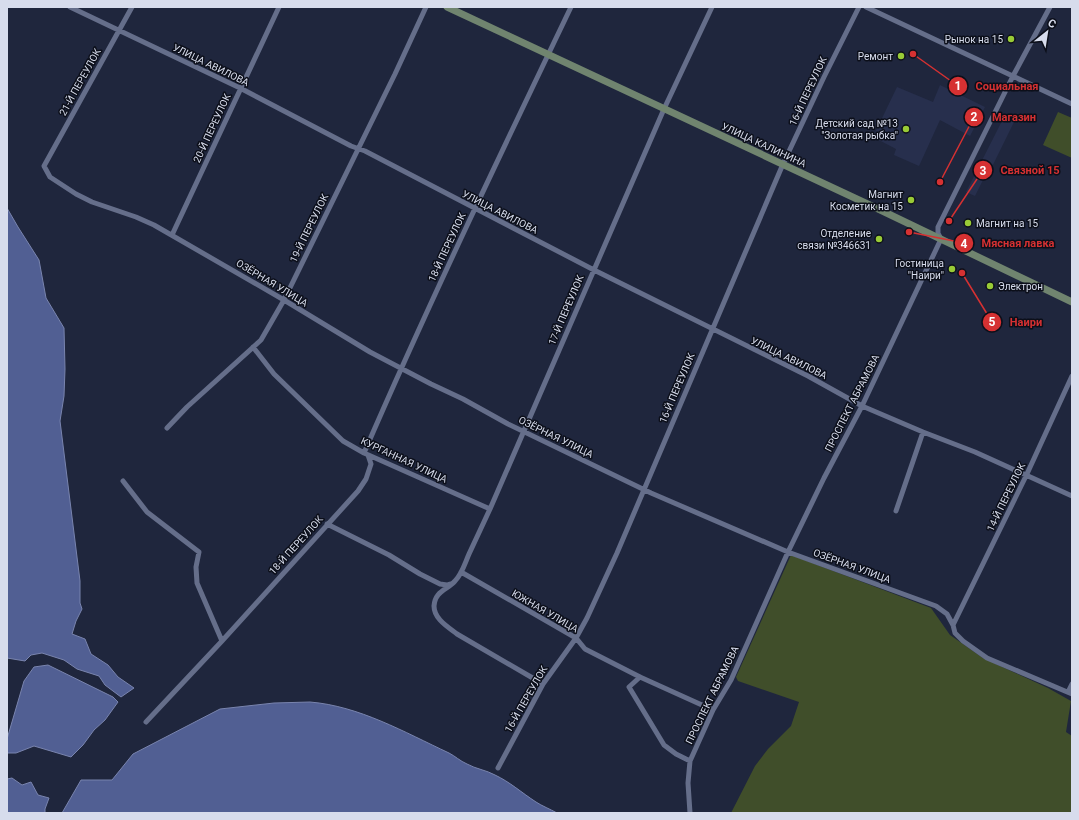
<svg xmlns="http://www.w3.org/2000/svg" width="1079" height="820" viewBox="0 0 1079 820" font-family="Roboto,sans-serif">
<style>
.built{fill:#272f4d}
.green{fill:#404e2a}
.water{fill:#515f93;stroke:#7984ae}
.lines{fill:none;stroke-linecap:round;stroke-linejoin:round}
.minor{stroke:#656e8a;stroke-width:5}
.secondary{stroke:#70846f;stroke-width:7}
.poi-dot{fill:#99cb36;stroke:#0c0f1a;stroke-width:1.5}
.labels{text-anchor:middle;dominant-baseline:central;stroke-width:3;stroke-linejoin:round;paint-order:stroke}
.poi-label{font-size:10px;fill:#d7dcec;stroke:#0c0f1a;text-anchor:end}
.street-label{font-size:10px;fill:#d7dcec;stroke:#0c0f1a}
.leader{fill:none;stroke:#d63132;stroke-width:1.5}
.callout-dot{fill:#d63132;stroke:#0c0f1a;stroke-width:1.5}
.mark-label{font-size:12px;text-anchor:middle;font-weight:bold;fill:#fff}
.callout-label{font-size:11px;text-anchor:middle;font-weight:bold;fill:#d63132;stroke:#0c0f1a;stroke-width:3;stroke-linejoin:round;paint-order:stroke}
</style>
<rect width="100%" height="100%" fill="#1f263d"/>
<path class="built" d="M 940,85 L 985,107 L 970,136 L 940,120 L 919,166 L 894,155 L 896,149 L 873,137 L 897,87 L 933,102 Z
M 1004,117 L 1014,122 L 986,179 L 984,178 L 975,196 L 966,192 Z"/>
<path class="green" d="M 1058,112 L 1072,118 L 1072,158 L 1043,145 Z
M 791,555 L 931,608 L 950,635 L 983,658 L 1048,688 L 1071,701 L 1066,732 L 1072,736 L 1072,813 L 731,813 L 755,766 L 768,749 L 791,726 L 799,702 L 738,681 L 736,677 Z"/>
<path class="water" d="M 7,208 L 18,227 L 39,260 L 46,298 L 64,328 L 65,369 L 64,396 L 60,421 L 80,581 L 80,603 L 82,609 L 76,621 L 72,634 L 85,639 L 91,654 L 108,665 L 118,677 L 134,688 L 121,697 L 105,685 L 99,676 L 77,669 L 64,660 L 42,653 L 31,655 L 25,661 L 7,658 Z
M 48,665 L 113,697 L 118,702 L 105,720 L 94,730 L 83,745 L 71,757 L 34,746 L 16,753 L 7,753 L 7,739 L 24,681 L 34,667 Z
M 310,702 C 359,706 404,732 449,753 C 455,756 460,761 467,764 C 476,769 486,770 495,775 C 510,782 522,793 536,802 C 542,806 550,809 557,813 L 62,813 L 81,780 L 112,780 L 133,754 L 220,709 L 274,703 Z
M 12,778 L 22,785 L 31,782 L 38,795 L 49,798 L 45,809 L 45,813 L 7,813 L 7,779 Z"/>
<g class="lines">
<path class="minor" d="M 70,7 L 240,88 L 351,146 L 365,151 L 594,270 L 808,376 L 862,406 L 923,432 L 975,452 L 1072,496
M 132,7 L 44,166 L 50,177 L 76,194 L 92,202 L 136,217 L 154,225 L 284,300 L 370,352 L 431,384 L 463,399 L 508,424 L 651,493 L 788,552 L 936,606 L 947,614 L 953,625 L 955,633 L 963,641 L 987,658 L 1072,694
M 866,7 L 1072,104
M 172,235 L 279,7
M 253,347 L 274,374 L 343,441 L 364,453 L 490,509
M 167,428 L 187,407 L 261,340 L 284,300 L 395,74 L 426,7
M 364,453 C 429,303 500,155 571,7
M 123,481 L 147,512 L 199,552 L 196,567 L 197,583 L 222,641
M 896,511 L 923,432
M 327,524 L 389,555 L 420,574 L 440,584 L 447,585 L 450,584
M 461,572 L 576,638 L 585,649 L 640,677 L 713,710
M 953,625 L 1026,476 L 1072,376
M 640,677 L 629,687 L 664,745 L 676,754 L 690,761
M 543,684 L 457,634 C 448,627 434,619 434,606 C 435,591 447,590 455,581 C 462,574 465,563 469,554 C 476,539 483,524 490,509 L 664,109 L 712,7
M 1068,692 L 1072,684
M 146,722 L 222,641 L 358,491 L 366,479 L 371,464 L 368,455
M 498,768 L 543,684 L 576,638 L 587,618 L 617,553 L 783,164 L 824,77 L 859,7
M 690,813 L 688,783 L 690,761 L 713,710 L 731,680 L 788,552 L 824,478 L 862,406 L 941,239 L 938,233 L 938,227 L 1013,76 L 1050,7"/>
<path class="secondary" d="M 447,7 L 874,207 L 1072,302"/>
</g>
<g class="poi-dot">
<circle cx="1011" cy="39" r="4"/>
<circle cx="901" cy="56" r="4"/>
<circle cx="906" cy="129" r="4"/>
<circle cx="911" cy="200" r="4"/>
<circle cx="968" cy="223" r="4"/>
<circle cx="879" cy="239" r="4"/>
<circle cx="952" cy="269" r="4"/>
<circle cx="990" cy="286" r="4"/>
</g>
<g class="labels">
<g class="poi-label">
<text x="1003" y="39">Рынок на 15</text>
<text x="893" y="56">Ремонт</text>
<text x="898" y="123">Детский сад №13<tspan x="898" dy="12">"Золотая рыбка"</tspan></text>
<text x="903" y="194">Магнит<tspan x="903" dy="12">Косметик на 15</tspan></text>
<text x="976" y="223" text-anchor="start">Магнит на 15</text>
<text x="871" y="233">Отделение<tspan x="871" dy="12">связи №346631</tspan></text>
<text x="944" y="263">Гостиница<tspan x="944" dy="12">"Наири"</tspan></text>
<text x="998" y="286" text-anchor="start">Электрон</text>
</g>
<g class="street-label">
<text transform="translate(211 65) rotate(26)">УЛИЦА АВИЛОВА</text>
<text transform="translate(80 82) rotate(-61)">21-Й ПЕРЕУЛОК</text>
<text transform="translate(808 91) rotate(-65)">16-Й ПЕРЕУЛОК</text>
<text transform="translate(212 128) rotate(-65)">20-Й ПЕРЕУЛОК</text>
<text transform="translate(764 145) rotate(25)">УЛИЦА КАЛИНИНА</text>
<text transform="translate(500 212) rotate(27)">УЛИЦА АВИЛОВА</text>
<text transform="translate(309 228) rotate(-64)">19-Й ПЕРЕУЛОК</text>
<text transform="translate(447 247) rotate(-65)">18-Й ПЕРЕУЛОК</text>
<text transform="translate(272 283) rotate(31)">ОЗЁРНАЯ УЛИЦА</text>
<text transform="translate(566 310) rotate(-67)">17-Й ПЕРЕУЛОК</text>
<text transform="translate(789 358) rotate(26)">УЛИЦА АВИЛОВА</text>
<text transform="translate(677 388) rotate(-67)">16-Й ПЕРЕУЛОК</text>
<text transform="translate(852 403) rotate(-63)">ПРОСПЕКТ АБРАМОВА</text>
<text transform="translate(556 437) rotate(26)">ОЗЁРНАЯ УЛИЦА</text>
<text transform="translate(404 460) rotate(25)">КУРГАННАЯ УЛИЦА</text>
<text transform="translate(1006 497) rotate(-64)">14-Й ПЕРЕУЛОК</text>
<text transform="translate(296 545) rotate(-48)">18-Й ПЕРЕУЛОК</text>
<text transform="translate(852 566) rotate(20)">ОЗЁРНАЯ УЛИЦА</text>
<text transform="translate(545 611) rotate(30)">ЮЖНАЯ УЛИЦА</text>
<text transform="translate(712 695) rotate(-64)">ПРОСПЕКТ АБРАМОВА</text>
<text transform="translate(526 699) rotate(-60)">16-Й ПЕРЕУЛОК</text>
</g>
</g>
<path class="leader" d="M913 54L958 86M940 182L974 117M949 221L983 170M909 232L964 243M962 273L992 322"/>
<g class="callout-dot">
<circle cx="913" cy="54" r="4"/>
<circle cx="940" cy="182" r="4"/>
<circle cx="949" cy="221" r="4"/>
<circle cx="909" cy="232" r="4"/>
<circle cx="962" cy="273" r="4"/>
<circle cx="958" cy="86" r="10"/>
<circle cx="974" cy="117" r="10"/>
<circle cx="983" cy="170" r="10"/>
<circle cx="964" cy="243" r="10"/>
<circle cx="992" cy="322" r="10"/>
</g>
<g class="mark-label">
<text x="958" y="90">1</text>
<text x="974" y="121">2</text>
<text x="983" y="175">3</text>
<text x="964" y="248">4</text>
<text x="992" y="326">5</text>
</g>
<g class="callout-label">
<text x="1007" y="90">Социальная</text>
<text x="1014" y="121">Магазин</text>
<text x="1030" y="174">Связной 15</text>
<text x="1018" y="247">Мясная лавка</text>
<text x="1026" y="326">Наири</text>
</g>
<rect width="1079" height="820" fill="none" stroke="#d7dcec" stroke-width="16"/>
<g transform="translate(1047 32) rotate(30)" stroke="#0c0f1a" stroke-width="3" paint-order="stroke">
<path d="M0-3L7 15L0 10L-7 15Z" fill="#d7dcec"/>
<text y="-6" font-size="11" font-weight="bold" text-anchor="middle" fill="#d7dcec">С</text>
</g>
</svg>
